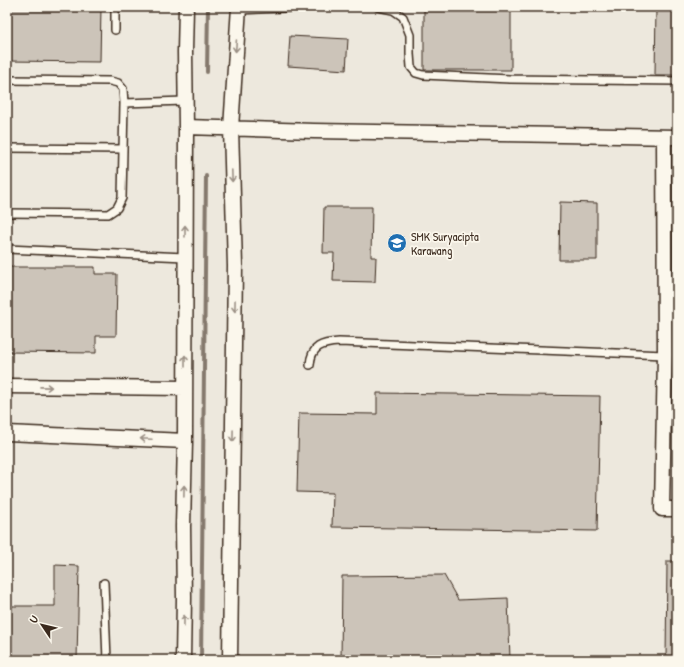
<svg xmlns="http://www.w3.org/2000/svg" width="684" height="667" viewBox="0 0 684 667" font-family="'Patrick Hand',sans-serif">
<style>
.built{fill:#ede8dd}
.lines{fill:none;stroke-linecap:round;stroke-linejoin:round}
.stream{stroke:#85796d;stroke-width:4}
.building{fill:#ccc4b9;stroke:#3b2a1e}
.service-casing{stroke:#3b2a1e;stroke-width:10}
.minor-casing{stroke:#3b2a1e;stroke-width:17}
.service{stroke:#fbf7ec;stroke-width:7}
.minor{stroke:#fbf7ec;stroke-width:14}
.oneway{stroke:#9b9085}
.labels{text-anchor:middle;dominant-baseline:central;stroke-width:3.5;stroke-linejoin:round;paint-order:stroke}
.poi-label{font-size:12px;fill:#3b2a1e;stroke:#fbf7ec;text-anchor:start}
</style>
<rect width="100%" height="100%" fill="#fbf7ec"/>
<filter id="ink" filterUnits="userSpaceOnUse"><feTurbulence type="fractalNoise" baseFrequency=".025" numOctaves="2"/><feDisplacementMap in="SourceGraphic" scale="8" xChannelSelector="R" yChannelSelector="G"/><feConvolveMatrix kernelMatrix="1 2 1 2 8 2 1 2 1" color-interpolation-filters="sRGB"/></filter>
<g filter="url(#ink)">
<path class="built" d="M 7,7 L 677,7 L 677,660 L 7,660 Z"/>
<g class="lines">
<path class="stream" d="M 207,72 L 208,7
M 201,660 L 206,176"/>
</g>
<path class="building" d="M 7,7 L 101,7 L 100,62 L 7,61 Z
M 424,7 L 511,7 L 511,70 L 424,70 Z
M 656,7 L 677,7 L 677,75 L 655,75 Z
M 290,36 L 348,39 L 346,70 L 288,66 Z
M 560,202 L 597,203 L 597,260 L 559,260 Z
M 324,207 L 372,207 L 371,257 L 376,257 L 375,282 L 333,281 L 334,253 L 323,253 Z
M 7,267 L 95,267 L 95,274 L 117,274 L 116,336 L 96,336 L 96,353 L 7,352 Z
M 377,393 L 600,396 L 597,531 L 332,527 L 333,493 L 297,492 L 299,413 L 377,414 Z
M 667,561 L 677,561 L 677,660 L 666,660 Z
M 55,565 L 79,566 L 77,660 L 7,660 L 7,606 L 55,606 Z
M 444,575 L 458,600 L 508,598 L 510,660 L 341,660 L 342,576 Z"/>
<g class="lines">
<g class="service-casing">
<path id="service" d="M 115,7 L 115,30
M 378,7 L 393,10 L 403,17 L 410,35 L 410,54 L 411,67 L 416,73 L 423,75 L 510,79 L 677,81
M 238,10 L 307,7
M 7,80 L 110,81 L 118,83 L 123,89 L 124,103 L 122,198 L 117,208 L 108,214 L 7,213
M 124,103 L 185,101
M 7,148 L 123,149
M 7,249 L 185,257
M 310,365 C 311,346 322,343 339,342 L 665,355
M 104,583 L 107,660"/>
</g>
<g class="minor-casing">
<path id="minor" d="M 186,127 L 314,131 L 677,137
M 664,137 L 665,355 L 662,509 L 677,509
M 7,386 L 185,388
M 7,433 L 185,441
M 183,660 L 184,598 L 183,527 L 185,441 L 186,127 L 185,52 L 186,7
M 230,660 L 235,266 L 231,128 L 239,7"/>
</g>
<use href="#service" class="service"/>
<use href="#minor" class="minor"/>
</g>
<defs><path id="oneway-shaft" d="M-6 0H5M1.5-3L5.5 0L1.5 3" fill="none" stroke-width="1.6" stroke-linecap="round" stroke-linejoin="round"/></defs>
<g class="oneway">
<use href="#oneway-shaft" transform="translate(236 46) rotate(94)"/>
<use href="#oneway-shaft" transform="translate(232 176) rotate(88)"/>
<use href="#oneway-shaft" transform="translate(185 231) rotate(-90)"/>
<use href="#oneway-shaft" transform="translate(235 306) rotate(91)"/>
<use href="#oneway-shaft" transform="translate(185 361) rotate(-90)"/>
<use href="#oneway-shaft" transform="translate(46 387) rotate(1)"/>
<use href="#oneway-shaft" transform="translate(233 436) rotate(91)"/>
<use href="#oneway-shaft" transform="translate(146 439) rotate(-177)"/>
<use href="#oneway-shaft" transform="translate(184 491) rotate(-89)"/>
<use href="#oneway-shaft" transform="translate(184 621) rotate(-89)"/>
</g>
</g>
<defs>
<g id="school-disc" transform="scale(1)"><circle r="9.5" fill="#1f6fb2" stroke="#fbf7ec"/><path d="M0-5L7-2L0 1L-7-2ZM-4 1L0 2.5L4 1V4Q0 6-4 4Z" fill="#fff"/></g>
</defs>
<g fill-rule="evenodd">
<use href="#school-disc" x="397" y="243"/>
</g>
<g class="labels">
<g class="poi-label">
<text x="411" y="236">SMK Suryacipta<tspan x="411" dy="14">Karawang</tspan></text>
</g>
</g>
<rect width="684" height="667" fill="none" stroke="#fbf7ec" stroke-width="24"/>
<rect x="12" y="12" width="660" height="643" fill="none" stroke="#3b2a1e" stroke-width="1.5" filter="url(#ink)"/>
<g transform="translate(42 625) rotate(305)" stroke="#fbf7ec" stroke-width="3" paint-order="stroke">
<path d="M0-3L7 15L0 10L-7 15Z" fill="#3b2a1e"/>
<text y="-6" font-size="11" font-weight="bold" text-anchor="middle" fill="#3b2a1e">U</text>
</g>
</svg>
